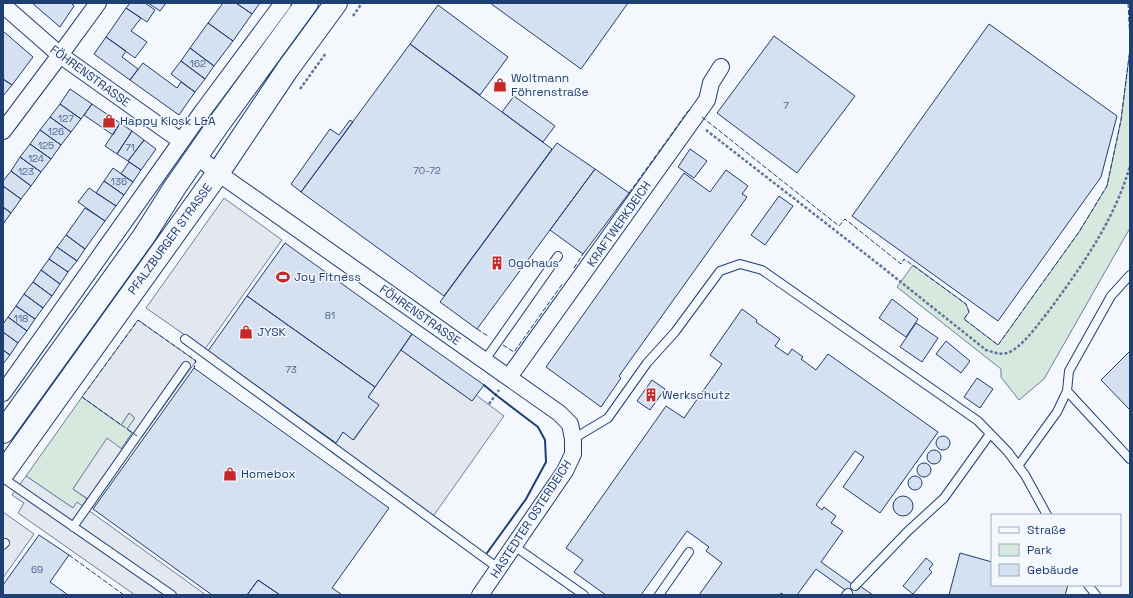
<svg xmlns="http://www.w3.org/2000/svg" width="1133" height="598" viewBox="0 0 1133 598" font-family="'Space Grotesk',sans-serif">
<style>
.green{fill:#d7e8df;stroke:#687fa3}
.parking{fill:#e3e8f0;stroke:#687fa3}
.building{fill:#d5e0f0;stroke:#1d3f73}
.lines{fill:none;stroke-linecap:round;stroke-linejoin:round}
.service-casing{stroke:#1d3f73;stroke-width:10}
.minor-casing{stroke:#1d3f73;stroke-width:18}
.primary-casing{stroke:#1d3f73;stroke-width:24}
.path{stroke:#5e769c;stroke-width:2.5;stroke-dasharray:3 2;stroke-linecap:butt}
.service{stroke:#f4f7fb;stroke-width:8}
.minor{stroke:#f4f7fb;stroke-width:16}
.primary{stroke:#f4f7fb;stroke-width:22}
.fence{stroke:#1d3f73;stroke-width:1;stroke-dasharray:5 2;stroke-linecap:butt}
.wall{stroke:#1d3f73;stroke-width:2}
.labels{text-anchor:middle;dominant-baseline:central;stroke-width:3;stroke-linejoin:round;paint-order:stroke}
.number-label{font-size:10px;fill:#4b6792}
.street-label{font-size:12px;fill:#1d3f73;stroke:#f4f7fb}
.poi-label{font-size:12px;fill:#1d3f73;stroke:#f4f7fb;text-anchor:start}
</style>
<rect width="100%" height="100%" fill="#f4f7fb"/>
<path class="green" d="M 1130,49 L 1130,228 L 1044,379 L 1019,400 L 1001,377 L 1001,369 L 897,287 L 913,265 L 966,304 L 969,312 L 964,319 L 998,345 L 1079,232 L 1107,186 L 1121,120 Z
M 82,397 L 121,425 L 129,413 L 135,418 L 127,429 L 132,433 L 121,449 L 107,439 L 73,489 L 87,499 L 82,506 L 77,503 L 73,508 L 26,476 Z"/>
<path class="parking" d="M 224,198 L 282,240 L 205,349 L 146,308 Z
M 138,320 L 196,361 L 141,438 L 127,429 L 135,418 L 129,413 L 121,425 L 82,397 Z
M 401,350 L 472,401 L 476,395 L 504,416 L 429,522 L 330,451 L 343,432 L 354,440 L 378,405 L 368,397 Z
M 107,438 L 126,452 L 91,501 L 73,489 Z
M 26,476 L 73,508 L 77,502 L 206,595 L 135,595 L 18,513 L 24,503 L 12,495 Z
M 3,512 L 34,534 L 3,578 Z"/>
<path class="building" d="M 32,3 L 71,3 L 74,6 L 60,27 Z
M 130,3 L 145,3 L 155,10 L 147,22 L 126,8 Z
M 148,3 L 166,3 L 160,11 Z
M 223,3 L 236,3 L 252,14 L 233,41 L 208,23 Z
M 236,3 L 260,3 L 252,14 Z
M 490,3 L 628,3 L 581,69 Z
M 438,5 L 508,57 L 480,95 L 410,44 Z
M 126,8 L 141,18 L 131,31 L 147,42 L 135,58 L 106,37 Z
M 208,23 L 233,41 L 214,66 L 190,48 Z
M 989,24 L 1117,116 L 1101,177 L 998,321 L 852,216 Z
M 3,31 L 33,57 L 12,85 L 3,79 Z
M 774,36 L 855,96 L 797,173 L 717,113 Z
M 106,37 L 126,51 L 122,57 L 138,69 L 130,80 L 94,54 Z
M 410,44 L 552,149 L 444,296 L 301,192 Z
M 190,48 L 214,66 L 205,79 L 181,61 Z
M 181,61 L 205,79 L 195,92 L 171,74 Z
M 143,63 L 177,88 L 181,82 L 195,92 L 179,115 L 130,80 Z
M 3,79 L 12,85 L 3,96 Z
M 70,89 L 92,104 L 81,119 L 60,104 Z
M 514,96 L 555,126 L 543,142 L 502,112 Z
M 60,104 L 81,119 L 71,132 L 50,117 Z
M 92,104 L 120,123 L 113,135 L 84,115 Z
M 50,117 L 71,132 L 61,145 L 40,130 Z
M 350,120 L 353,122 L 301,192 L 291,184 L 330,129 L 339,135 Z
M 120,123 L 132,131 L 117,154 L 105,146 Z
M 40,130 L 61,145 L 51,159 L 30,144 Z
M 132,131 L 144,140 L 128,161 L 117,154 Z
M 144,140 L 156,149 L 141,170 L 128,161 Z
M 557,143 L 595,169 L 477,329 L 440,302 Z
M 30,144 L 51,159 L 41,172 L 20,157 Z
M 690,149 L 707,161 L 694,178 L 678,167 Z
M 20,157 L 41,172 L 31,186 L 11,171 Z
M 129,162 L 141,170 L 133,182 L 121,174 Z
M 113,168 L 133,182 L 124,195 L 104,181 Z
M 595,169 L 629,193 L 583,254 L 550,230 Z
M 726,170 L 748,186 L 742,194 L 747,197 L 619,376 L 621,378 L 601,407 L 546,367 L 684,173 L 710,192 Z
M 11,171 L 31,186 L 21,199 L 3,186 L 3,181 Z
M 104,181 L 124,195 L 116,206 L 96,193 Z
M 3,186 L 21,199 L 11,213 L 3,207 Z
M 89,188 L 116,206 L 105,221 L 78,202 Z
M 779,196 L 793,206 L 765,245 L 751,235 Z
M 3,207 L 11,213 L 3,224 Z
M 85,208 L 105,221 L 85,249 L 66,235 Z
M 66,235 L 85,249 L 77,261 L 57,247 Z
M 285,243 L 412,334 L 375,387 L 247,296 Z
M 57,247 L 77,261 L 68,272 L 49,259 Z
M 49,259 L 68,272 L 60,284 L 41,270 Z
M 41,270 L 60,284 L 52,296 L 33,282 Z
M 33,282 L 52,296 L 43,308 L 24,294 Z
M 24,294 L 43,308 L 35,319 L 16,306 Z
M 247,296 L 375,387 L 368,397 L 379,405 L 353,440 L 343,432 L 336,443 L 208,351 Z
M 892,299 L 918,319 L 906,337 L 879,318 Z
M 16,306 L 35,319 L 27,331 L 8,317 Z
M 742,309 L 757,320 L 756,322 L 780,339 L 775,346 L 788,355 L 792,349 L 803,357 L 801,359 L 816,370 L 828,354 L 938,432 L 880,513 L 843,487 L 864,457 L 855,451 L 816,505 L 822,510 L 824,507 L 836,516 L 831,523 L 843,531 L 821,562 L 859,589 L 860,586 L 873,595 L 852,595 L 816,569 L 797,595 L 784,595 L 781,593 L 780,595 L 699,595 L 722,563 L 706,551 L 709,547 L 687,531 L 641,595 L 606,595 L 574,572 L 583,560 L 566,548 L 666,406 L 684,418 L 722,364 L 710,355 Z
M 8,317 L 27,331 L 18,343 L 3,332 L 3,324 Z
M 916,323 L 938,338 L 922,362 L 900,347 Z
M 3,332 L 18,343 L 10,355 L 3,350 Z
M 412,334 L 484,385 L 472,401 L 401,350 Z
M 946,341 L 970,361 L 961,373 L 936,354 Z
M 3,350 L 10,355 L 3,364 Z
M 1130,351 L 1130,410 L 1101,380 Z
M 194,368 L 389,508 L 332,588 L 341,594 L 340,595 L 280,595 L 258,580 L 247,595 L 212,595 L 93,509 Z
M 977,378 L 993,389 L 980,408 L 964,397 Z
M 652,380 L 665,389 L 650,410 L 637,401 Z
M936 443a7 7 0 1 1 14 0a7 7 0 1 1-14 0Z
M927 457a7 7 0 1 1 14 0a7 7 0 1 1-14 0Z
M917 470a7 7 0 1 1 14 0a7 7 0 1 1-14 0Z
M908 483a7 7 0 1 1 14 0a7 7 0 1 1-14 0Z
M893 506a10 10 0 1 1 20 0a10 10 0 1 1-20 0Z
M 39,535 L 69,555 L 50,582 L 68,595 L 3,595 L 3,585 Z
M 960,553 L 992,562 L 992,585 L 1068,585 L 1065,595 L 949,595 Z
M 926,558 L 933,564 L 929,569 L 932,572 L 913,594 L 903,586 Z
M 258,580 L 280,595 L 247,595 Z"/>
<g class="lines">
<g class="service-casing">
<path id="service" d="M 185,339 L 498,568
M 485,360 L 558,256
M 1067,391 L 1130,459
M 573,439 L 608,418 L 647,363 L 675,332 L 720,271 L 740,264 L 762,270 L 978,421 L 1008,452 L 1025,475 L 1047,515
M 1018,466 L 1057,412 L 1067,391 L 1069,371 L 1111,296 L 1130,275
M 3,478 L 172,595
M 73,527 L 186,366
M 3,545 L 5,543
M 514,546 L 584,595
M 1088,585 L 1096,595
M 855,586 L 908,531 L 944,498 L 990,434
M 659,595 L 689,552
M 846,595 L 848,593"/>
</g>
<g class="minor-casing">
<path id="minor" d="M 3,5 L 60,55 L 181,141
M 3,131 L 60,55 L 98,3
M 197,156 L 218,173 L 559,413 L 570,424 L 573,439 L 573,454 L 565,471 L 480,595
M 509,377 L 707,100 L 711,83 L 721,67
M 3,393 L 202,112 L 283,3"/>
</g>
<g class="primary-casing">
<path id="primary" d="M 3,432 L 144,236 L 175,187 L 218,125 L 307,3
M 3,473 L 218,173 L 287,70 L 336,3"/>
</g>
<path class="path" d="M 353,16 L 362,3
M 300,89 L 326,53
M 706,130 L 877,263 L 986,350 C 993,352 1000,355 1007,353 C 1021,349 1039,323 1048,312 C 1082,266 1114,221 1130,166
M 489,404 L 499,390"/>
<use href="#service" class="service"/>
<use href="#minor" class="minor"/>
<use href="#primary" class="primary"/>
<path class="fence" d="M 1128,3 L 1130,40
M 702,117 L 839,226 L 845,219 L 901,264 L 904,259 L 966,304 L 969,312 L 964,319 L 998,345 L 1079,232 L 1107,186 L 1121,120 L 1130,49
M 629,193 L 688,111 L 692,110
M 574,268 L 583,254
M 477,329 L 488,336
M 503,345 L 514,352 L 563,283
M 137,436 L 82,397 L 138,320 L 196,361 L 194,368
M 69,555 L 124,595"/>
<path class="wall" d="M 484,385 L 496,395
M 487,553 L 526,499 L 546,462 L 545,440 L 538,427 L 496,395"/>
</g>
<defs>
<g id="shop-bare" transform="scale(1.08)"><path d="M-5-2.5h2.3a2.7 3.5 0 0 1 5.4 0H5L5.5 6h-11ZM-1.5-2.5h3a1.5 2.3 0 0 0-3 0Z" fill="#c62828" stroke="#f4f7fb" stroke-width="2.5" paint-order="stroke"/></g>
<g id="building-bare" transform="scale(1.08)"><path d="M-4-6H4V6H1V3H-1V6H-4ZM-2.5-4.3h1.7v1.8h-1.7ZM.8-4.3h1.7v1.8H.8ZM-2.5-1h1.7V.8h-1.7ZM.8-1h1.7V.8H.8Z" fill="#c62828" stroke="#f4f7fb" stroke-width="2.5" paint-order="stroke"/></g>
<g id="stadium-bare" transform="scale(1.08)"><path d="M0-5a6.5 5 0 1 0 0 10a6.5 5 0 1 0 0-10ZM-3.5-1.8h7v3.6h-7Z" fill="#c62828" stroke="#f4f7fb" stroke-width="2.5" paint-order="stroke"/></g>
</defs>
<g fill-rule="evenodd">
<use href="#shop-bare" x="500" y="85"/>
<use href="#shop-bare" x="109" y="121"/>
<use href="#building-bare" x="497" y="263"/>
<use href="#stadium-bare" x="283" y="277"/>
<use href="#shop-bare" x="246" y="332"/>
<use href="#building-bare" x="651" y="395"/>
<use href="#shop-bare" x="230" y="474"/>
</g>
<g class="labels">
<g class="number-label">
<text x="198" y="63">162</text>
<text x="786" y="105">7</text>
<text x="66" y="118">127</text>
<text x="56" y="131">126</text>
<text x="46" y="145">125</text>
<text x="130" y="147">71</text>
<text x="36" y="158">124</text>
<text x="427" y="170">70-72</text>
<text x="26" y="171">123</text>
<text x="119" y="181">136</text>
<text x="330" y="315">81</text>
<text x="21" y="318">118</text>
<text x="291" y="369">73</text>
<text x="37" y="569">69</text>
</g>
<g class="street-label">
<text transform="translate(90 76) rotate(36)">FÖHRENSTRASSE</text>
<text transform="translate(619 224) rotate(-55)">KRAFTWERKDEICH</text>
<text transform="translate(170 239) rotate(-54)">PFALZBURGER STRASSE</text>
<text transform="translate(420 315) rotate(35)">FÖHRENSTRASSE</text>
<text transform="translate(531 519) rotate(-57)">HASTEDTER OSTERDEICH</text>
</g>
<g class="poi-label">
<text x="511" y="78">Woltmann<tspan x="511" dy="14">Föhrenstraße</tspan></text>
<text x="120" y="121">Happy Kiosk L&amp;A</text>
<text x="508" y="263">Ogohaus</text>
<text x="294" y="277">Joy Fitness</text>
<text x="257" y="332">JYSK</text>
<text x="662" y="395">Werkschutz</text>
<text x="241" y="474">Homebox</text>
</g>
</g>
<rect width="1133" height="598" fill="none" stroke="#1d3f73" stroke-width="8"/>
<rect x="991" y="514" width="130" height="72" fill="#f4f7fb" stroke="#9eadc5"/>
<rect x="999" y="527" width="20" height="6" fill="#f4f7fb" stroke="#9eadc5"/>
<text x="1027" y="534" font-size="12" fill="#1d3f73">Straße</text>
<rect x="999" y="544" width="20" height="12" fill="#d7e8df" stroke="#9eadc5"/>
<text x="1027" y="554" font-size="12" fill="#1d3f73">Park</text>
<rect x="999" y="564" width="20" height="12" fill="#d5e0f0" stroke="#9eadc5"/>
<text x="1027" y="574" font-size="12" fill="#1d3f73">Gebäude</text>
</svg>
